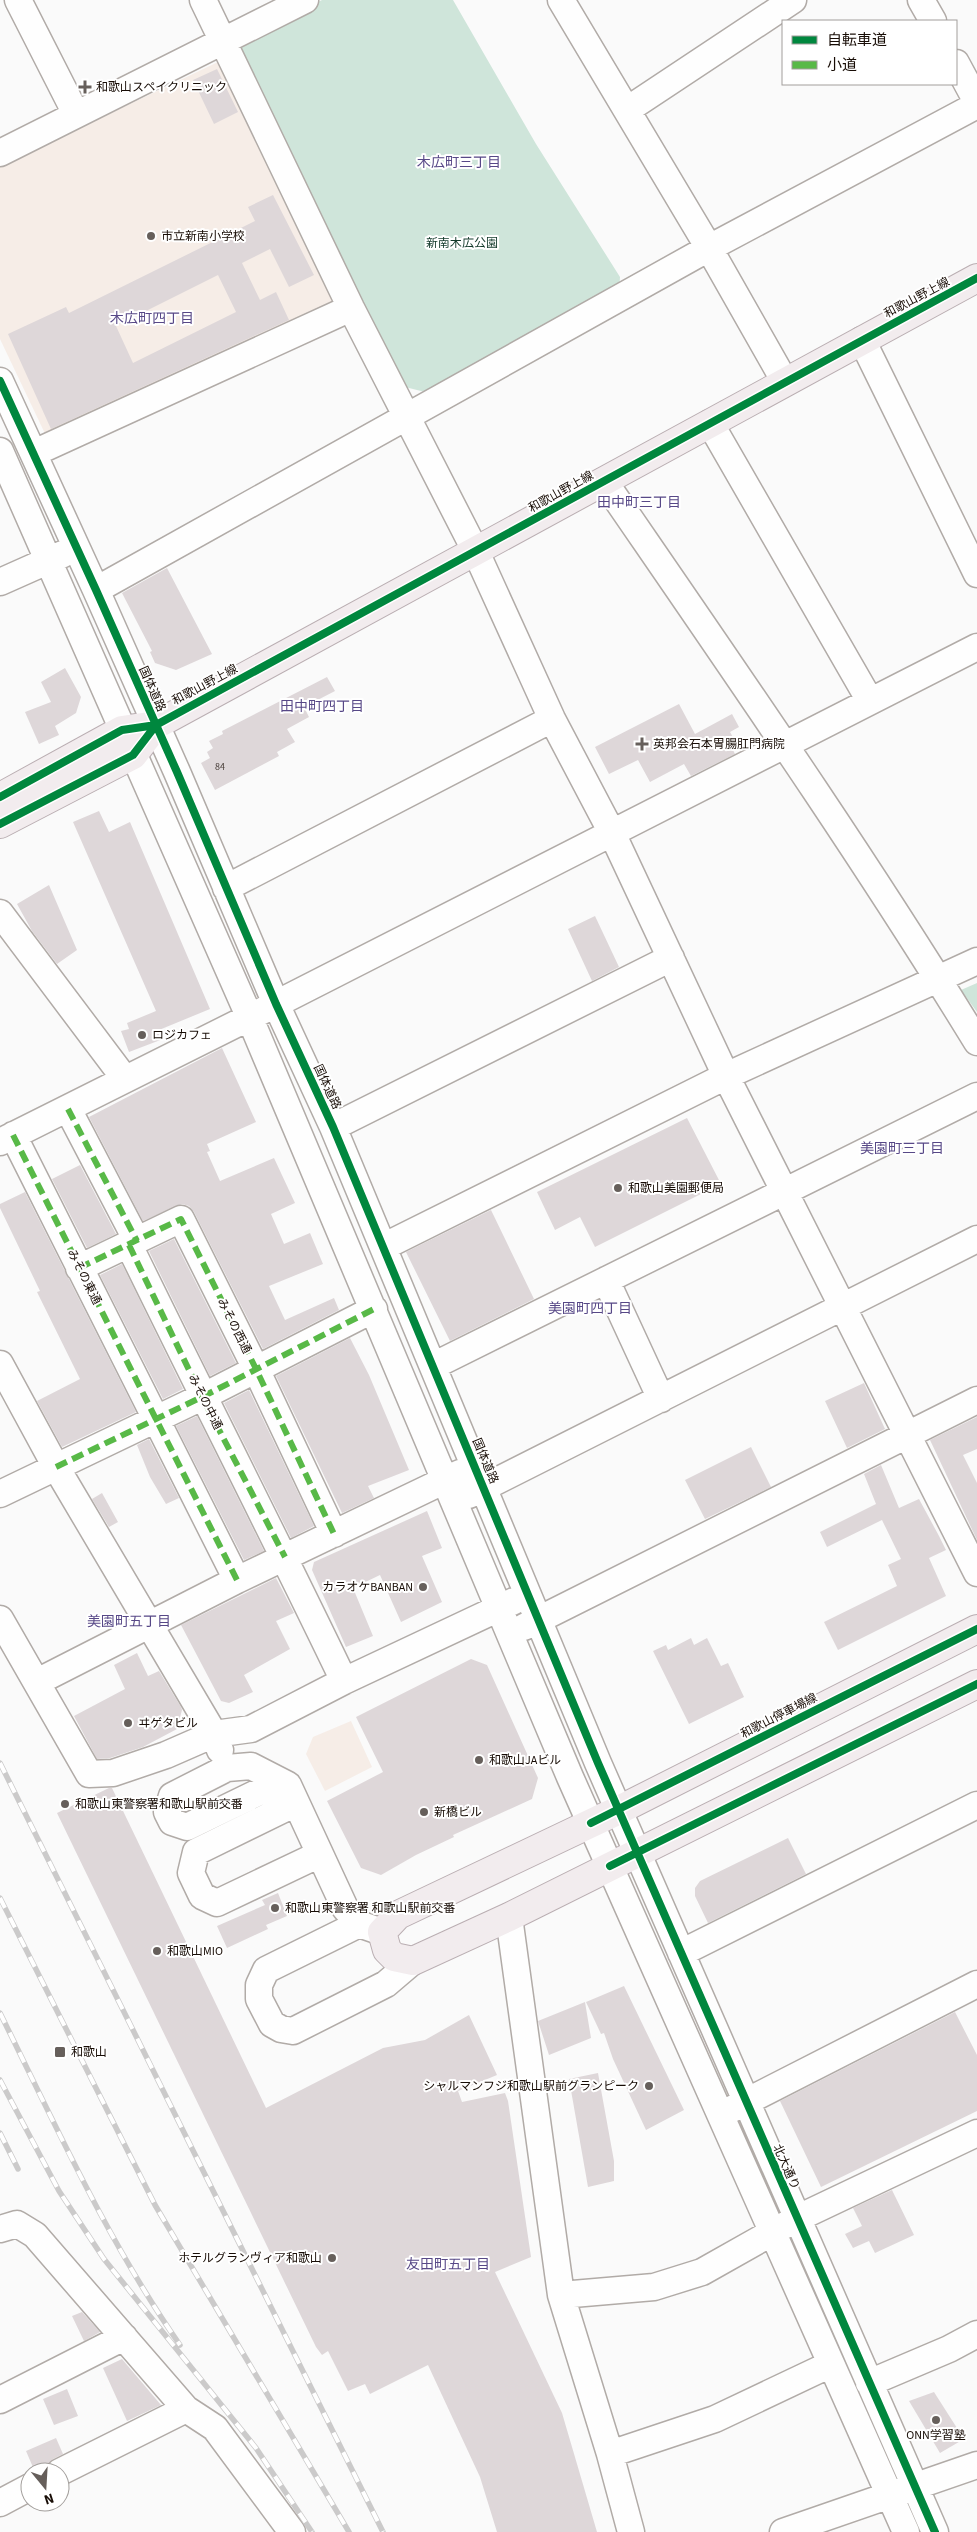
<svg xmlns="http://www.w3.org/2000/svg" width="977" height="2532" viewBox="0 0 977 2532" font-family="'Source Sans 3','Noto Sans JP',sans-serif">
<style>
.built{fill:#f6ede7}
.green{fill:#cfe5da}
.building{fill:#ded7d9;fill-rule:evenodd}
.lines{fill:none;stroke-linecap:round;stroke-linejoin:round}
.minor-casing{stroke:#b1aba7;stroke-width:29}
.major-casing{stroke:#baaeb2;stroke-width:30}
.minor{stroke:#fefefe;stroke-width:26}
.major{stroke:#f2ecee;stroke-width:28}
.rail-casing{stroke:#cbcaca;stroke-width:5.5}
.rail{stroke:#fff;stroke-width:4;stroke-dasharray:11;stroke-linecap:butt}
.quiet{stroke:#58b947;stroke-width:6;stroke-dasharray:12 6;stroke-linecap:butt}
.cycleway-casing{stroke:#fff;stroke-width:11}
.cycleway{stroke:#00873e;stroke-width:8}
.poi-dot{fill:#665f5b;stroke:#fff;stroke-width:2}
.labels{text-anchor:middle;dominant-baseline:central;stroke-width:4;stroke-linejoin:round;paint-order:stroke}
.number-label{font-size:10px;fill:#493f3a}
.poi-label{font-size:12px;fill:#170c05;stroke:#fff;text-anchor:start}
.park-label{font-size:12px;fill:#113829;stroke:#fff}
.street-label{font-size:12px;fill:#170c05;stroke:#fff}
.neighbourhood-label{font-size:14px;fill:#574887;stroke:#fff}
</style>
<rect width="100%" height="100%" fill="#fafafa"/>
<path class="built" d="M 218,62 L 335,305 L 49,442 L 0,339 L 0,166 Z
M 351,1721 L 372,1767 L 325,1791 L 306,1754 L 313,1737 Z"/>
<path class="green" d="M 322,0 L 453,0 L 536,144 L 620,277 L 619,291 L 429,393 L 401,386 L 232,45 Z
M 977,983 L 977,1012 L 961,990 Z"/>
<path class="building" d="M 217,69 L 238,112 L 214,124 L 193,80 Z
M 273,195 L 314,275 L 289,287 L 270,249 L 242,263 L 260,300 L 276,292 L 289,320 L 51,429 L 8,334 L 66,307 L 69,313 L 255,221 L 248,207 ZM 218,275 L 236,312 L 133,363 L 116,326 Z
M 167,568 L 212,654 L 176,670 L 155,663 L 150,652 L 152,651 L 122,593 Z
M 65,668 L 81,697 L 76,713 L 55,726 L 59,735 L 39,744 L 25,712 L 51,702 L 41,682 Z
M 327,677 L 335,691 L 304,707 L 309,717 L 287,729 L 295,742 L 277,752 L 279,756 L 215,790 L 201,763 L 210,758 L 207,752 L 213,748 L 209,741 L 223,734 L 222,731 Z
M 679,704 L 695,734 L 732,714 L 739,727 L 730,732 L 735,741 L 730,744 L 735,754 L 691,776 L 684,764 L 650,782 L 638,760 L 609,774 L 595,747 Z
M 99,811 L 109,832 L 130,822 L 210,1009 L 159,1030 L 163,1039 L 129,1052 L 121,1031 L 129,1029 L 127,1023 L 156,1011 L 73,822 Z
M 49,885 L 77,950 L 57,964 L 32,931 L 17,904 Z
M 595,916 L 619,967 L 592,981 L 568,929 Z
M 222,1048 L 256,1122 L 207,1144 L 210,1151 L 207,1152 L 220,1181 L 274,1158 L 295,1203 L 271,1214 L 284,1244 L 310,1233 L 323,1264 L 269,1286 L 285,1320 L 334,1298 L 339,1310 L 263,1349 L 194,1212 L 189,1206 L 182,1204 L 143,1221 L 89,1117 Z
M 687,1118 L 721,1184 L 595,1247 L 580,1217 L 555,1230 L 537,1192 Z
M 80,1165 L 116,1234 L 87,1248 L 52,1179 Z
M 25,1192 L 136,1412 L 62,1447 L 37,1401 L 80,1379 L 37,1292 L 40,1291 L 0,1208 L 0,1204 Z
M 491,1210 L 534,1299 L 450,1341 L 406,1252 Z
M 174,1239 L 236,1363 L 210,1376 L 149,1251 Z
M 122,1264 L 183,1389 L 163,1399 L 100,1275 Z
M 350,1338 L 369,1375 L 409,1470 L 368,1486 L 374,1498 L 342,1513 L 276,1376 Z
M 864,1383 L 885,1429 L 847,1448 L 825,1401 Z
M 249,1390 L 314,1526 L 291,1538 L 224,1403 Z
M 197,1416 L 264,1551 L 244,1560 L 176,1426 Z
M 977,1417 L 977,1449 L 963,1455 L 977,1483 L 977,1540 L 930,1440 Z
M 149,1439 L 179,1498 L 166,1504 L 150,1477 L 137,1445 Z
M 751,1447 L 771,1487 L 705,1519 L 685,1480 Z
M 881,1465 L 899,1508 L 919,1499 L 939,1536 L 946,1550 L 929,1558 L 946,1596 L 838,1650 L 824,1622 L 897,1586 L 888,1565 L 901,1559 L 882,1520 L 827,1547 L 820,1532 L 876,1504 L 864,1474 Z
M 102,1493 L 118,1522 L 109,1527 L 92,1499 Z
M 427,1511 L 442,1548 L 422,1556 L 442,1602 L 401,1622 L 380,1575 L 353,1588 L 373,1636 L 346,1647 L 312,1570 L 314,1562 Z
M 276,1578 L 294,1613 L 276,1621 L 290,1649 L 244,1675 L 253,1692 L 229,1703 L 221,1701 L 181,1625 Z
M 691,1638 L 694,1645 L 707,1638 L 721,1666 L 728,1663 L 744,1697 L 689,1724 L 653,1651 L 666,1645 L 668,1650 Z
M 137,1653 L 148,1676 L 159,1671 L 181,1707 L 182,1710 L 177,1729 L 143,1747 L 110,1758 L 97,1759 L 74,1716 L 125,1689 L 114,1665 Z
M 471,1659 L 487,1665 L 538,1778 L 532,1799 L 453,1835 L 454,1837 L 416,1855 L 381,1875 L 361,1868 L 327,1801 L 383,1772 L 356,1717 Z
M 109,1788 L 112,1788 L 266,2108 L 383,2048 L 425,2040 L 469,2015 L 497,2075 L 458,2091 L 462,2102 L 505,2093 L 508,2101 L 531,2257 L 495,2272 L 562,2413 L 597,2532 L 497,2532 L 480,2477 L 428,2365 L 370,2394 L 365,2384 L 348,2391 L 328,2351 L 322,2355 L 316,2347 L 57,1813 Z
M 788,1838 L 806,1874 L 708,1923 L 695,1896 L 695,1888 L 700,1881 Z
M 278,1893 L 287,1916 L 266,1925 L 268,1929 L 227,1948 L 217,1926 L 265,1905 L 262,1900 Z
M 624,1986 L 684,2110 L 646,2130 L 613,2059 L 604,2033 L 601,2034 L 586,2002 Z
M 585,2002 L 591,2038 L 549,2055 L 538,2021 Z
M 955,2012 L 977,2055 L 977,2111 L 821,2187 L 780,2101 Z
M 598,2073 L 614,2161 L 614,2181 L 588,2187 L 569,2079 Z
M 892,2190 L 914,2235 L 875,2253 L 869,2241 L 853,2248 L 845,2234 L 862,2226 L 853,2208 Z
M 82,2312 L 100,2332 L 84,2341 L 72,2316 Z
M 122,2359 L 161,2405 L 127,2421 L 103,2368 Z
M 67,2389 L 78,2416 L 54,2425 L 43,2399 Z
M 934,2392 L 964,2439 L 940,2453 L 909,2401 Z
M 56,2438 L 63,2454 L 53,2459 L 46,2468 L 35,2472 L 26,2451 Z"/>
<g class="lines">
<g class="minor-casing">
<path id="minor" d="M 18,0 L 76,114
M 203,0 L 351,308 L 476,552 L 552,719 L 612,833 L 726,1076 L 977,1573
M 561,0 L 709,248 L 785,382
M 921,0 L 933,21
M 956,63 L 977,102
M 627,110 L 793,0
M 0,153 L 305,0
M 862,340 L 977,574
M 0,381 L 96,590 L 177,772 L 276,1004 L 333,1127 L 598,1763 L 935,2532
M 710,423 L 870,701
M 0,451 L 249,1016 L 570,1777 L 906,2532
M 34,453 L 351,308
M 604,481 C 731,666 860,851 977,1042
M 0,582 L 63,554
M 96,590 L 709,248 L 977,105
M 226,888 L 552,719
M 0,913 L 125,1079
M 68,1109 L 137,1241
M 333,1127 L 671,958
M 13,1135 L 237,1580
M 0,1142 L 276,1004 L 977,647
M 129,1245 C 200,1391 274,1535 344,1681
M 383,1247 L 726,1076 L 977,961
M 79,1268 L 181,1219 L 256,1369 L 334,1534
M 606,1280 L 661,1399
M 0,1364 L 56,1467 L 214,1734 L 220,1750
M 433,1366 L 977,1096
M 0,1494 L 202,1397 L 374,1309
M 469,1495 L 977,1239
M 0,1619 L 89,1774 L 113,1773 L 166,1755 L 214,1734 L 251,1729 L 344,1681 L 514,1601
M 524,1627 L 977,1400
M 37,1682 L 237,1580 L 460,1473
M 292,1796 L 261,1791 L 187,1827 L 172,1822 L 167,1812 L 172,1796 L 227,1768 L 251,1766 L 288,1785 L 345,1908 L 359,1924 L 382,1932
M 296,1803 L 196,1852 L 191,1873 L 202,1896 L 217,1903 L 320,1854
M 509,1917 L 561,2295 L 610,2454 L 631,2532
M 359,1924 L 266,1970 L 259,1985 L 259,1999 L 272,2024 L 281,2029 L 293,2031 L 386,1984 L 413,1961
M 681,1953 L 977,1805
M 730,2110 L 977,1984
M 0,2229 L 17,2224 L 35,2235 L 186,2409 L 215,2428 L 292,2532
M 561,2295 L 654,2287 L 702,2272 L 796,2219 L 977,2133
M 869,2383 L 949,2349 L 977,2334
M 0,2400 L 124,2337
M 610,2454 L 715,2419 L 831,2364
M 60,2472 L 186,2409
M 0,2503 L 30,2487
M 783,2532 L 977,2465"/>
</g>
<g class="major-casing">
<path id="major" d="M 0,797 L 122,730 L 156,725 L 977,278
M 0,824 L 133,755 L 156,725
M 977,1629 L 619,1810 L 398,1915 L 382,1932 L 387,1950 L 394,1957 L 413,1961 L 509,1917 L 977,1684"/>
</g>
<use href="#minor" class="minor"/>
<use href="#major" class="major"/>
<g class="rail-casing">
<path id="rail" d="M 0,1763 L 383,2532
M 0,1898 L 155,2205 L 349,2532
M 0,2013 C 56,2126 108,2242 180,2345
M 0,2080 L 59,2191 L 104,2259 L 256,2448 L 312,2532
M 0,2133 L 18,2169"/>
</g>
<use href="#rail" class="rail"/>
<path class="quiet" d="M 68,1109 L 137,1241
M 13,1135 L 237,1580
M 129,1245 L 202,1397 L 285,1557
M 79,1268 L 181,1219 L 256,1369 L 334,1534
M 56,1467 L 202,1397 L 374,1309"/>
<g class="cycleway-casing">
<path id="cycleway" d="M 0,381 L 96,590 L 177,772 L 276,1004 L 333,1127 L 598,1763 L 935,2532
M 0,797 L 122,730 L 156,725 L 977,278
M 0,824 L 133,755 L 156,725
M 591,1823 L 977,1629
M 610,1866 L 977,1684"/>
</g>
<use href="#cycleway" class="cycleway"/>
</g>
<g class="poi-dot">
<path d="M82.5 79.5h5v5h5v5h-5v5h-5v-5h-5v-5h5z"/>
<circle cx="151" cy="236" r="5"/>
<path d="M639.5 736.5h5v5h5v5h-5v5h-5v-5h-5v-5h5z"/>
<circle cx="142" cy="1035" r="5"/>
<circle cx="618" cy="1188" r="5"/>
<circle cx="423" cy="1587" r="5"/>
<circle cx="128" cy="1723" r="5"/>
<circle cx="479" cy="1760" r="5"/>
<circle cx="65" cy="1804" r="5"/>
<circle cx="424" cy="1812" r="5"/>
<circle cx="275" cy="1908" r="5"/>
<circle cx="157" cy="1951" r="5"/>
<rect x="54" y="2046" width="12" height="12" rx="2.5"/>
<circle cx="649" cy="2086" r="5"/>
<circle cx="332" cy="2258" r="5"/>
<circle cx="936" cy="2420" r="5"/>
</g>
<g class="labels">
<g class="number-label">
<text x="220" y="767">84</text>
</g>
<g class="poi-label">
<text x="96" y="87">和歌山スペイクリニック</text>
<text x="161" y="236">市立新南小学校</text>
<text x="653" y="744">英邦会石本胃腸肛門病院</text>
<text x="152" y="1035">ロジカフェ</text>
<text x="628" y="1188">和歌山美園郵便局</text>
<text x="413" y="1587" text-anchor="end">カラオケBANBAN</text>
<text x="138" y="1723">ヰゲタビル</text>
<text x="489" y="1760">和歌山JAビル</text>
<text x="75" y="1804">和歌山東警察署和歌山駅前交番</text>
<text x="434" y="1812">新橋ビル</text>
<text x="285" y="1908">和歌山東警察署 和歌山駅前交番</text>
<text x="167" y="1951">和歌山MIO</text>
<text x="71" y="2052">和歌山</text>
<text x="639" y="2086" text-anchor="end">シャルマンフジ和歌山駅前グランピーク</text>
<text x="322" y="2258" text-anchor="end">ホテルグランヴィア和歌山</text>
<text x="936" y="2435" text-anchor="middle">ONN学習塾</text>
</g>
<g class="park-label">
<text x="462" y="243">新南木広公園</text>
</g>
<g class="street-label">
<text transform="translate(917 298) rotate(-28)">和歌山野上線</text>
<text transform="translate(561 492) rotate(-29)">和歌山野上線</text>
<text transform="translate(205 685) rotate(-28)">和歌山野上線</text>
<text transform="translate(152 689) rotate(66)">国体道路</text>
<text transform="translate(327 1087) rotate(65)">国体道路</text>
<text transform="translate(84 1277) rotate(63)">みその東通</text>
<text transform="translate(234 1326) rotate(63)">みその西通</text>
<text transform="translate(205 1402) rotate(63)">みその中通</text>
<text transform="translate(485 1461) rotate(67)">国体道路</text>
<text transform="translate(779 1716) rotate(-27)">和歌山停車場線</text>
<text transform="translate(786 2167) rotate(66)">北大通り</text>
</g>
<g class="neighbourhood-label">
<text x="459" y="163">木広町三丁目</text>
<text x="152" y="319">木広町四丁目</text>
<text x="639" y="503">田中町三丁目</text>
<text x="322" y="707">田中町四丁目</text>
<text x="902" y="1149">美園町三丁目</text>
<text x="590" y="1309">美園町四丁目</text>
<text x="129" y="1622">美園町五丁目</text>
<text x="448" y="2265">友田町五丁目</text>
</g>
</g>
<rect x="782" y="20" width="175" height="65" fill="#ffffff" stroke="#a29e9b"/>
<rect x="792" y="36" width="25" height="8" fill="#00873e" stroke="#a29e9b"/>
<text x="827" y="45" font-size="15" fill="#170c05">自転車道</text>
<rect x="792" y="61" width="25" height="8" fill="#58b947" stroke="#a29e9b"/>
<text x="827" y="70" font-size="15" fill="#170c05">小道</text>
<g transform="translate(45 2487) rotate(162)"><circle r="24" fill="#ffffff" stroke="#a29e9b"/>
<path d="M0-4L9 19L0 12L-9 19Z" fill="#665f5b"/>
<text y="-8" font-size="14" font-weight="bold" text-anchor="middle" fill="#170c05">N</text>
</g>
</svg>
